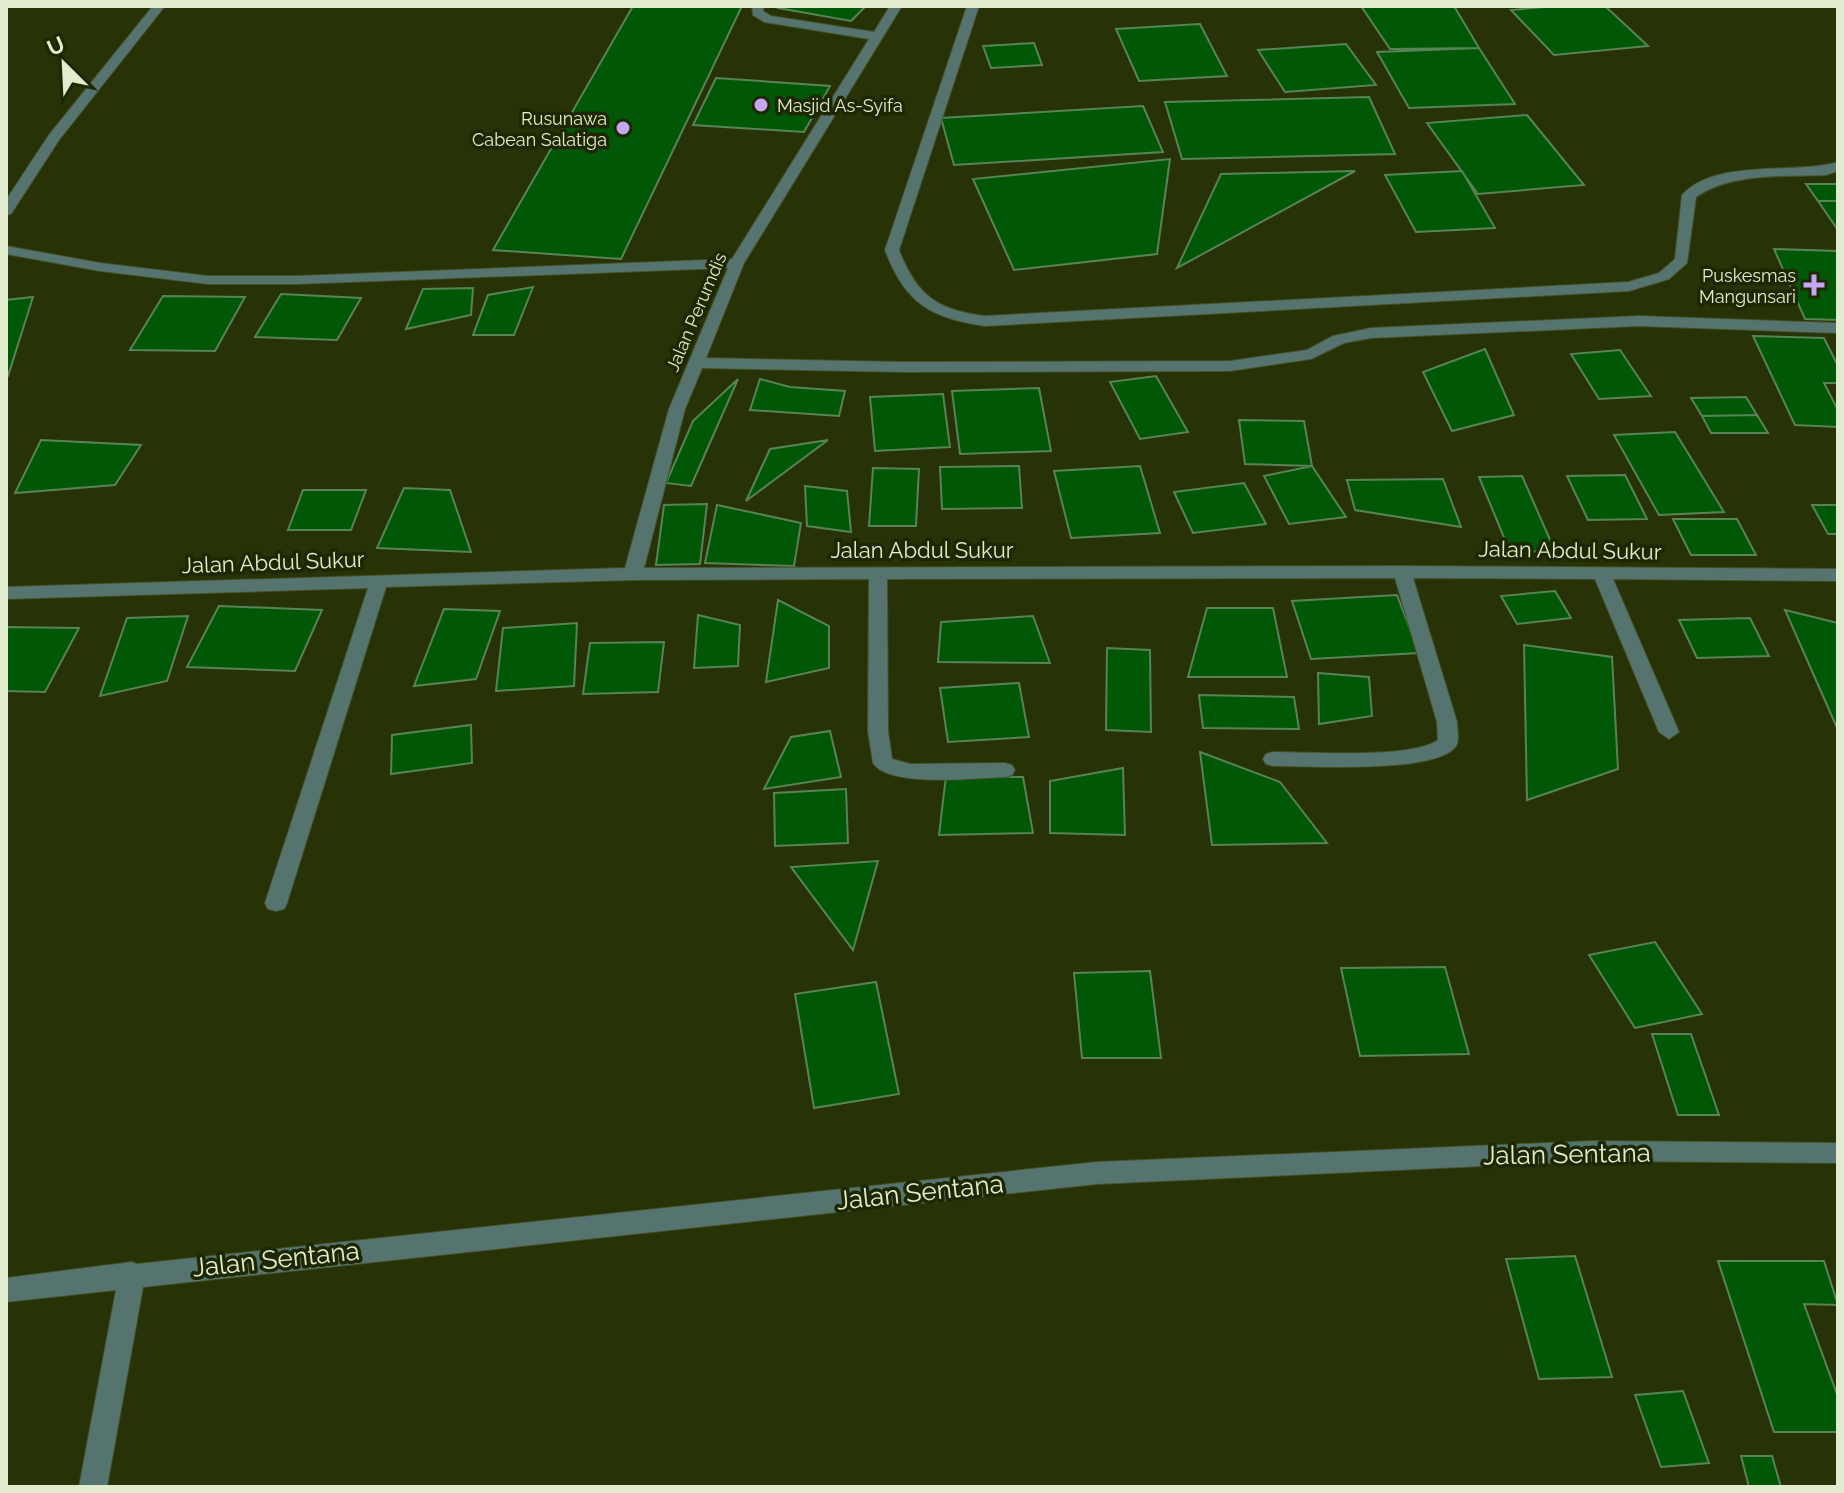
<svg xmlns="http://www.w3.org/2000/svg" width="1844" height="1493" viewBox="0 0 1844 1493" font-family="Raleway,sans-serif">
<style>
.building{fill:#005806;stroke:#588356;stroke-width:2}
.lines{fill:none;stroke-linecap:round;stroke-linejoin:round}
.minor-casing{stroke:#455026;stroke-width:2}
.minor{fill:#55746f;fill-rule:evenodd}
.poi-dot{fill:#c5a6f0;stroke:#1d2800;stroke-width:3}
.labels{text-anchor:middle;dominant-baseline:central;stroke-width:7;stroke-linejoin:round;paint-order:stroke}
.far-poi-label{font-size:18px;fill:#e1ecce;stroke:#1d2800;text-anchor:end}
.far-street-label{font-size:18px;fill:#e1ecce;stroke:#1d2800}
.street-label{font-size:22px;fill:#e1ecce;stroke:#1d2800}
.near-street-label{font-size:26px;fill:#e1ecce;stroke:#1d2800}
</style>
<rect width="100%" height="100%" fill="#273206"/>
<path class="building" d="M 633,6 L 742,6 L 621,259 L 493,250 Z
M 779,6 L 866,6 L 851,21 L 778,8 Z
M 1361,6 L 1454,6 L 1479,48 L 1390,49 Z
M 1556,6 L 1605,6 L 1648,46 L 1554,55 L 1511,10 Z
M 1200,24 L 1227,76 L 1139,81 L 1116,29 Z
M 1034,43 L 1042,65 L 991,68 L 983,46 Z
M 1346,44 L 1376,85 L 1285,92 L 1258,50 Z
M 1479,48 L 1515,104 L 1409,108 L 1377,52 Z
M 716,78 L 830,86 L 804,132 L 693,125 Z
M 1369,97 L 1395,154 L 1182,159 L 1165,102 Z
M 1143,106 L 1163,152 L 954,165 L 941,118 Z
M 1527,115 L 1584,185 L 1478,194 L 1427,123 Z
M 1170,159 L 1157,254 L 1014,270 L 973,179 Z
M 1355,171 L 1177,268 L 1221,174 Z
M 1462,171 L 1495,228 L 1416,232 L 1385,175 Z
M 1806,184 L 1838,184 L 1838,201 L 1818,201 Z
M 1818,201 L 1838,201 L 1838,230 Z
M 1774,249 L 1838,251 L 1838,320 L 1805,319 Z
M 533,287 L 514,335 L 473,335 L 488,295 Z
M 473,288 L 471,315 L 406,329 L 423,289 Z
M 281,294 L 361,298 L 337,340 L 255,337 Z
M 163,296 L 245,297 L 215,351 L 130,350 Z
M 33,297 L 8,376 L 6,377 L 6,300 Z
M 1753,336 L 1824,338 L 1838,366 L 1838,383 L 1824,383 L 1838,410 L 1838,427 L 1795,425 Z
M 1485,349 L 1514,415 L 1452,431 L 1423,372 Z
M 1620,350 L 1651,396 L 1599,399 L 1571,354 Z
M 1156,376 L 1188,432 L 1140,439 L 1110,382 Z
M 738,379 L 691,486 L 666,483 L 693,421 Z
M 760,379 L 790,387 L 845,391 L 839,416 L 750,410 Z
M 1039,388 L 1051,451 L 960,454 L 952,391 Z
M 943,394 L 950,447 L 875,451 L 870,397 Z
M 1746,397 L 1757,415 L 1702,416 L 1691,398 Z
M 1757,415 L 1768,433 L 1711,433 L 1702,416 Z
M 1239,420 L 1304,421 L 1312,466 L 1245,464 Z
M 1675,432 L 1724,512 L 1659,515 L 1614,435 Z
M 41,440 L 141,445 L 115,485 L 15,493 Z
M 828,440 L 746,501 L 770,449 Z
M 1019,466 L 1022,508 L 942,509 L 940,467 Z
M 1140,466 L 1160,533 L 1071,538 L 1054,471 Z
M 1312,466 L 1346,517 L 1289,524 L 1264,476 Z
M 873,468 L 919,469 L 916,526 L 869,526 Z
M 1625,475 L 1647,519 L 1588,520 L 1567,476 Z
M 1522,476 L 1555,551 L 1510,552 L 1479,477 Z
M 1443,479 L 1461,527 L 1355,510 L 1347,480 Z
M 1244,483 L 1266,524 L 1193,533 L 1174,492 Z
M 805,486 L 847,491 L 851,532 L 807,526 Z
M 404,488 L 450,490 L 471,552 L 377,548 Z
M 303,490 L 366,490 L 351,530 L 288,530 Z
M 707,504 L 700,564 L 656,565 L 664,505 Z
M 717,505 L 801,523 L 794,566 L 705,563 Z
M 1812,505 L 1838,505 L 1838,534 L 1828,534 Z
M 1673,519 L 1737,519 L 1756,555 L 1691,555 Z
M 1555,591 L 1571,618 L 1517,624 L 1501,596 Z
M 1397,595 L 1419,653 L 1311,659 L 1292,601 Z
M 778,600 L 829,626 L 829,668 L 766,682 Z
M 219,606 L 322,610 L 295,671 L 187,667 Z
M 1207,608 L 1273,608 L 1287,677 L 1188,677 Z
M 444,609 L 500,611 L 476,679 L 414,686 Z
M 1785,610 L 1838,623 L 1838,730 Z
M 698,615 L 740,625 L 738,666 L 694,668 Z
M 188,616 L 167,681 L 100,696 L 127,618 Z
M 1033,616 L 1050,663 L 938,662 L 941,622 Z
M 1750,618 L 1769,656 L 1697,658 L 1679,620 Z
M 577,623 L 574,686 L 496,691 L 503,628 Z
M 6,627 L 79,628 L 45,692 L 6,691 Z
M 664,642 L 658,692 L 583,694 L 590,643 Z
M 1524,645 L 1612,657 L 1618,769 L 1527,800 Z
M 1107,648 L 1150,650 L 1151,732 L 1106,730 Z
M 1318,673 L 1369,677 L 1372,716 L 1319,724 Z
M 1019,683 L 1029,737 L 948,742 L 940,688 Z
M 1199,695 L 1294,697 L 1299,729 L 1203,728 Z
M 471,725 L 472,763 L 391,774 L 392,735 Z
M 830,731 L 841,777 L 764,789 L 791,737 Z
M 1200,752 L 1280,782 L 1327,843 L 1212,845 Z
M 1123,768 L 1125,835 L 1050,833 L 1050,781 Z
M 946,776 L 1023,777 L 1033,833 L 939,835 Z
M 846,789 L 848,843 L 775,846 L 774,793 Z
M 878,861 L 853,950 L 791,867 Z
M 1655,942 L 1702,1014 L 1635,1028 L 1589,955 Z
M 1445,967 L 1469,1054 L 1360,1056 L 1341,968 Z
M 1150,971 L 1161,1058 L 1082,1058 L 1074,973 Z
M 876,982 L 899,1094 L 814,1108 L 795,994 Z
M 1652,1034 L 1691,1034 L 1719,1115 L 1678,1115 Z
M 1575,1256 L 1612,1377 L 1539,1379 L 1506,1259 Z
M 1718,1261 L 1824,1261 L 1838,1305 L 1804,1304 L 1838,1397 L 1838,1432 L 1774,1432 Z
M 1683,1391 L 1709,1463 L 1661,1467 L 1635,1395 Z
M 1741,1456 L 1772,1456 L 1781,1487 L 1749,1487 Z"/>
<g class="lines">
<g class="minor-casing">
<path id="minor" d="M 153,6 L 165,6 L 59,140 L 11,214 L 6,215 L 6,200 L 49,135 Z
M 752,6 L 764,6 L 763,11 L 771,16 L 874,32 L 890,6 L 902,6 L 744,263 L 706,358 L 904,362 L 1230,361 L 1307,350 L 1333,336 L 1371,328 L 1639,316 L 1838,323 L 1838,333 L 1639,326 L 1371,338 L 1344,343 L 1311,359 L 1230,371 L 904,372 L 702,368 L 685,409 L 644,568 L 1402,566 L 1838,569 L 1838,581 L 1613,579 L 1679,732 L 1669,739 L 1659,732 L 1595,579 L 1413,578 L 1457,722 C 1457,729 1460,740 1456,746 C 1438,774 1307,766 1273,766 L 1266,764 L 1263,759 L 1266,754 L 1273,752 C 1310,752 1411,759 1438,740 L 1437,722 L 1395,578 L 887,579 L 888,731 L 892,759 L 910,764 L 1005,763 L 1012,765 L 1015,770 L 1012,775 L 1005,777 C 976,778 889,788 873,763 L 868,731 L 869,579 L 633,580 L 386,587 L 287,903 L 284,909 L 276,911 L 268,909 L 265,903 L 368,588 L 6,599 L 6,587 L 625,568 L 669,409 L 728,268 L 297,284 L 208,284 L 100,271 L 6,254 L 6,246 L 100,263 L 208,276 L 297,276 L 732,259 L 869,39 L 764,22 L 753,15 Z
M 967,6 L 979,6 L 899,250 C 917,296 937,310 985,316 L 1628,282 L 1659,273 L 1675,259 L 1682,195 C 1717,158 1793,175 1838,162 L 1838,171 L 1826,175 C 1783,177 1733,172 1696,197 L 1687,263 L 1669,279 L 1629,291 L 985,326 C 930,318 905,303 885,250 Z
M 1593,1141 L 1838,1143 L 1838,1163 L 1593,1161 L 1097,1184 L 143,1287 L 107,1487 L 79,1487 L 116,1290 L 6,1302 L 6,1278 L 132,1262 L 137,1264 L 1097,1162 Z"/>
</g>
<use href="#minor" class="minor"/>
</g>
<g class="poi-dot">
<circle cx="761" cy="105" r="8"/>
<circle cx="623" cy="128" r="8"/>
<path d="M1810 273h8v8h8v8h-8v8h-8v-8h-8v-8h8z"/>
</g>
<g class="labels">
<g class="far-poi-label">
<text x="777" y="105" text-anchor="start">Masjid As-Syifa</text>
<text x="607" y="118">Rusunawa<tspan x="607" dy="21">Cabean Salatiga</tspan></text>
<text x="1796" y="275">Puskesmas<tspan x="1796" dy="21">Mangunsari</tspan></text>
</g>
<g class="far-street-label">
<text transform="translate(696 312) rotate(-67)">Jalan Perumdis</text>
</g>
<g class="street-label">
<text x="922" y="550">Jalan Abdul Sukur</text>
<text transform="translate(1570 550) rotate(1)">Jalan Abdul Sukur</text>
<text transform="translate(273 562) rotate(-2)">Jalan Abdul Sukur</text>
</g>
<g class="near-street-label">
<text transform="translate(1567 1154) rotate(-1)">Jalan Sentana</text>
<text transform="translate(920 1192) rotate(-6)">Jalan Sentana</text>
<text transform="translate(276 1259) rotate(-6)">Jalan Sentana</text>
</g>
</g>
<rect width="1844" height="1493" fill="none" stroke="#e1ecce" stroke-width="16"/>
<g transform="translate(64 64) rotate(336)" stroke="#1d2800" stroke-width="6" paint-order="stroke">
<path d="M0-6L14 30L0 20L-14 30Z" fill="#e1ecce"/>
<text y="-12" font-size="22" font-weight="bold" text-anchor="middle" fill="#e1ecce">U</text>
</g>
</svg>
